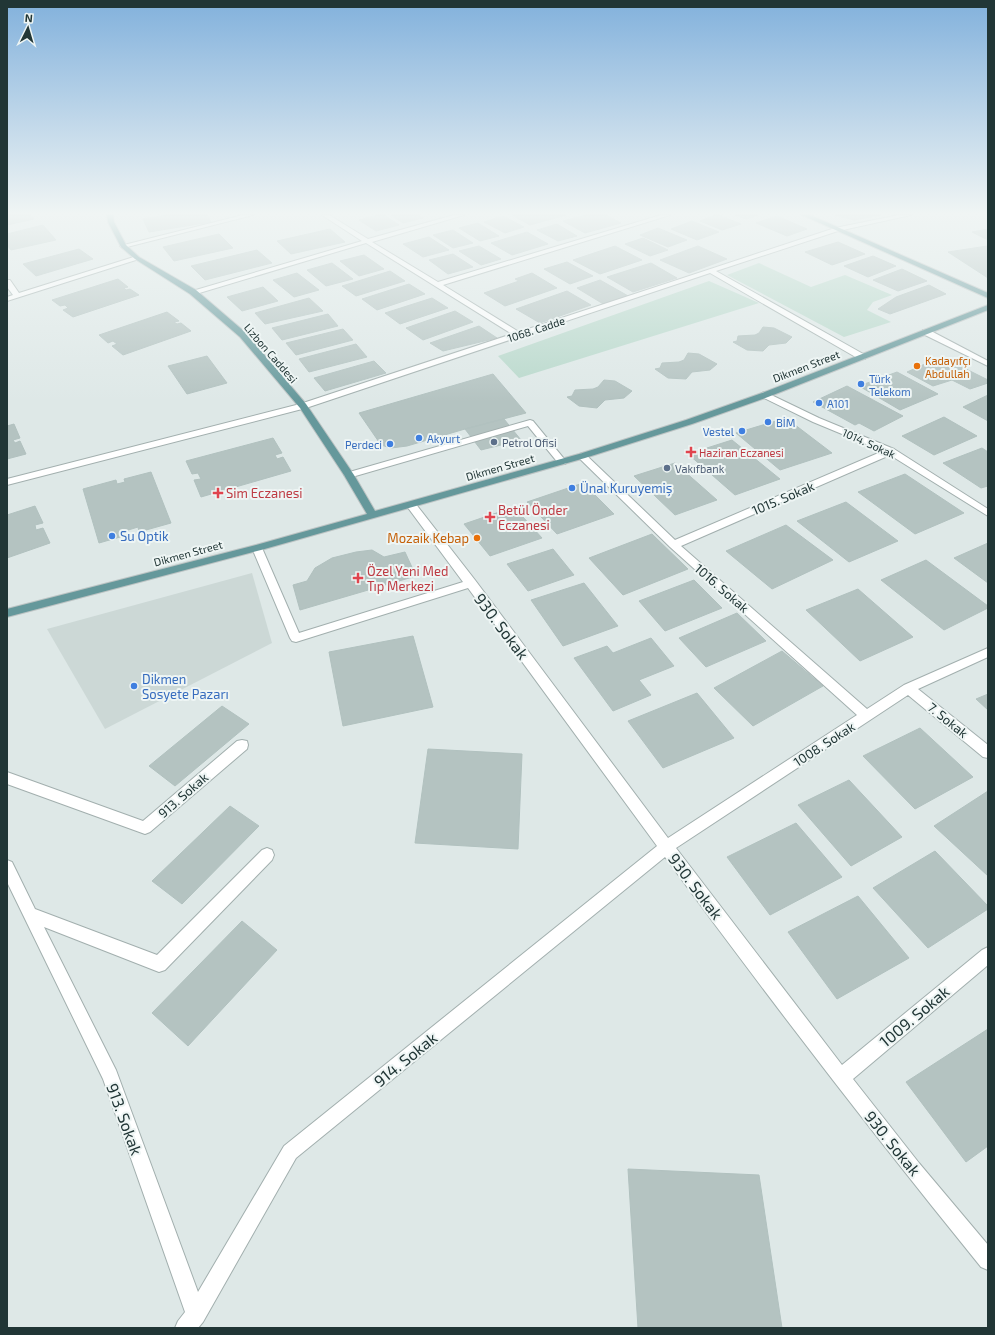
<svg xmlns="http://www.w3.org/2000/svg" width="995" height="1335" viewBox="0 0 995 1335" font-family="'Exo 2',sans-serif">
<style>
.built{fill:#ccd8d6}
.green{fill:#b8d8cb}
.building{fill:#b4c3c1;stroke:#b1c1bf}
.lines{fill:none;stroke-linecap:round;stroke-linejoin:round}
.minor-casing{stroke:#a2afae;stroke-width:2}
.major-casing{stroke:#bcc3c3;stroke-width:2}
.minor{fill:#fff;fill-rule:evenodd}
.major{fill:#65989b;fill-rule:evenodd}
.food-dot{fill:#e8710a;stroke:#eef5f4;stroke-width:1.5}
.shop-dot{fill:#3f7fe0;stroke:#eef5f4;stroke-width:1.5}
.service-dot{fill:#5c6f8a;stroke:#eef5f4;stroke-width:1.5}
.health-dot{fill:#e0444e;stroke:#eef5f4;stroke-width:1.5}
.labels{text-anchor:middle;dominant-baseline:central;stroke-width:4;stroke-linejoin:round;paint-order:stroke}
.far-street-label{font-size:11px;fill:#213636;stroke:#eef5f4}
.far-food-label{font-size:11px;fill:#c56008;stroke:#eef5f4;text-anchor:start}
.far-shop-label{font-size:11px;fill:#366cbe;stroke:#eef5f4;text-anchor:start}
.far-service-label{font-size:11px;fill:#4e5e75;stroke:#eef5f4;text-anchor:start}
.far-health-label{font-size:11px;fill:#be3a42;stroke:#eef5f4;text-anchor:start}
.shop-label{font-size:13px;fill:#366cbe;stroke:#eef5f4;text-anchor:start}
.health-label{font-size:13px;fill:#be3a42;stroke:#eef5f4;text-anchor:start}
.street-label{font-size:13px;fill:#213636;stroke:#eef5f4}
.food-label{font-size:13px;fill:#c56008;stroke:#eef5f4;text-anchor:end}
.near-street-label{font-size:16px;fill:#213636;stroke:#eef5f4}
</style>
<rect width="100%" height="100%" fill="#dee8e7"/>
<path class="built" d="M 252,573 L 272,643 L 105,729 L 47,629 Z"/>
<path class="green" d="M 759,263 L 811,287 L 845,275 L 892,295 L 873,302 L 867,310 L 891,322 L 844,337 L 727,275 Z
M 709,281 L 759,303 L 519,378 L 498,356 Z"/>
<path class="building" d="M 7,215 L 30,215 L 34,219 L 7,225 Z
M 167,215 L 207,215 L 211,222 L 149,232 L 143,219 Z
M 378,215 L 384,215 L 399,225 L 376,231 L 359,220 Z
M 391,215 L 418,215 L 423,218 L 403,223 Z
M 512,215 L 566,215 L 530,225 Z
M 586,215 L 606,215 L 621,223 L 585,233 L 563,221 Z
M 716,215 L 719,215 L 741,224 L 722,230 L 700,221 Z
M 735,215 L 758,215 L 746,219 Z
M 835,215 L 881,215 L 854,220 Z
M 503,216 L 524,227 L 505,233 L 484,222 Z
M 777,216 L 807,229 L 787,236 L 756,223 Z
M 692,221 L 719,232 L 697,240 L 671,229 Z
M 478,223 L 499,236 L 480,241 L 459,228 Z
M 557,224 L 577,236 L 558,241 L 537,230 Z
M 43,225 L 56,240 L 11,250 L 7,245 L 7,234 Z
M 658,228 L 687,240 L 668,247 L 640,235 Z
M 330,229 L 345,242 L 291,254 L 277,241 Z
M 988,229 L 988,240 L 972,232 Z
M 453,230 L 473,243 L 453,248 L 433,235 Z
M 527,232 L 548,244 L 512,255 L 491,243 Z
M 219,234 L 233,248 L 174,261 L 163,247 Z
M 429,237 L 449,250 L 423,257 L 403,244 Z
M 643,238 L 668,250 L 650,256 L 625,244 Z
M 838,242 L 865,254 L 832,265 L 805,252 Z
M 479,246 L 501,259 L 481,265 L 459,251 Z
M 615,246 L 642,260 L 600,274 L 573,260 Z
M 698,246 L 727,259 L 689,273 L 660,260 Z
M 987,246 L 988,278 L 948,252 Z
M 79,249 L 93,259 L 36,276 L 23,264 Z
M 257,250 L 272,263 L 205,280 L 191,266 Z
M 453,254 L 473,267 L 448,274 L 429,260 Z
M 364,255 L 384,269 L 359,276 L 340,261 Z
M 873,256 L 896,266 L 868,277 L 844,266 Z
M 567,262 L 593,276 L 570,284 L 544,269 Z
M 332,263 L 353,279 L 326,286 L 307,270 Z
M 651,263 L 677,278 L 633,292 L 607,277 Z
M 902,269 L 927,281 L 898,291 L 873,280 Z
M 390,271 L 405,281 L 356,296 L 342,286 Z
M 297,273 L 319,290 L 294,297 L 273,280 Z
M 532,273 L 557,288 L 505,306 L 484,293 L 519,281 L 515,279 Z
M 118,279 L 128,287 L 124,288 L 126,290 L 130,289 L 139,295 L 73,317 L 63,310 L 68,308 L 65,305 L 60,306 L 52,300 Z
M 600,280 L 630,297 L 605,305 L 577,288 Z
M 409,284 L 425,294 L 377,310 L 362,299 Z
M 929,285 L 946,294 L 890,314 L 878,309 L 896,297 Z
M 263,287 L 278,301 L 242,311 L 227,297 Z
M 567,291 L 591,305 L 540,323 L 516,309 Z
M 309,298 L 323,311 L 265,324 L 255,313 Z
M 432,298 L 448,308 L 400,324 L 385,313 Z
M 455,311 L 473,322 L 423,340 L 406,328 Z
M 167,312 L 179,321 L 174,322 L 177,324 L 181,323 L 191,331 L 123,355 L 112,346 L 117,344 L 113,341 L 108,343 L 99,335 Z
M 328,314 L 338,326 L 282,340 L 272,328 Z
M 479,326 L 497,338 L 443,351 L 430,343 Z
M 763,327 L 774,328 L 792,337 L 786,343 L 769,345 L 763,351 L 747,350 L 733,342 L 737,341 L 738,336 L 755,335 L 759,333 Z
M 343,329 L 353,340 L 296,355 L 286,343 Z
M 356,344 L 367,357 L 309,372 L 299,359 Z
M 688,353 L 699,354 L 717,364 L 710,370 L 692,372 L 686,379 L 668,378 L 655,369 L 660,368 L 662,363 L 679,362 L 684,360 Z
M 207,356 L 227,383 L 187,394 L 168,366 Z
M 374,361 L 386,373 L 325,391 L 314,378 Z
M 927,363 L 960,366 L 988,380 L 988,383 L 970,389 L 952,380 L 933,386 L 907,372 Z
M 897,372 L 938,394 L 900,410 L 859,386 Z
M 493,374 L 526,413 L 465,429 L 407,446 L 391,448 L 381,445 L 359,413 Z
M 604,380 L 615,381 L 632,391 L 624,398 L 605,400 L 597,408 L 579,406 L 567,397 L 572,396 L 575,390 L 593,389 L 598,387 Z
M 847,386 L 903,416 L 874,431 L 859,423 L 855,425 L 813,402 Z
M 988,395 L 988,421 L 963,407 Z
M 944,417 L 977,436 L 934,455 L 902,436 Z
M 786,418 L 832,453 L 780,470 L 736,433 Z
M 504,419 L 521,440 L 481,450 L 465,429 Z
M 14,424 L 20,438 L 13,440 L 15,443 L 20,441 L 26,454 L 7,459 L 7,426 Z
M 273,438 L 282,453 L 275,455 L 277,459 L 283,457 L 291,471 L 201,497 L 194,480 L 201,479 L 198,473 L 192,474 L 186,461 Z
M 732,440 L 780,479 L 735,495 L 688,454 Z
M 982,448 L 988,452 L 988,486 L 981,488 L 943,463 Z
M 675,463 L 717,500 L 675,515 L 634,476 Z
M 151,472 L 171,523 L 139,532 L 138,527 L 125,531 L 127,535 L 99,543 L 83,489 L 116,480 L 117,484 L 125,482 L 124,479 Z
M 905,474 L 964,513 L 915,534 L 858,492 Z
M 583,483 L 614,514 L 557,534 L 527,502 Z
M 846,502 L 898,541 L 849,562 L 797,521 Z
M 35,506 L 43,523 L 35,525 L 36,530 L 43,528 L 50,543 L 7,558 L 7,515 Z
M 514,507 L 542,538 L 490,556 L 464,524 Z
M 786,525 L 833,560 L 772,589 L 726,551 Z
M 652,534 L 688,569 L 623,595 L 589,558 Z
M 988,543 L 988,583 L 954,558 Z
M 553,549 L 574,575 L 528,591 L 507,564 Z
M 372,550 L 384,557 L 405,552 L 416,576 L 300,610 L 293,585 L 307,581 L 315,568 L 332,558 L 356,552 Z
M 926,560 L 988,606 L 988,608 L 944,630 L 881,580 Z
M 694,580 L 722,608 L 665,631 L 639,601 Z
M 584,583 L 618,626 L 563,646 L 531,600 Z
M 858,589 L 913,637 L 860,661 L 806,610 Z
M 737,613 L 766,641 L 706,667 L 679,638 Z
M 413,636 L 433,707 L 343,726 L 329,652 Z
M 651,638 L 674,666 L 639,680 L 651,695 L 613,711 L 574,658 L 607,646 L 613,653 Z
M 782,651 L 823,686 L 753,726 L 714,688 Z
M 697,693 L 734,738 L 663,768 L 628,721 Z
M 988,694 L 988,710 L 976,699 Z
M 222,706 L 249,724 L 175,786 L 149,766 Z
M 920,728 L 973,777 L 915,809 L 863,756 Z
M 428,749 L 522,754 L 518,849 L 415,843 Z
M 849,780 L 902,837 L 851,866 L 798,805 Z
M 988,791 L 988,876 L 934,826 Z
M 230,806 L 259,826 L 182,904 L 152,881 Z
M 796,823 L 842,877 L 770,915 L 727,857 Z
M 935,851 L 988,906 L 988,909 L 928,948 L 873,888 Z
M 858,896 L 909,958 L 837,999 L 788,932 Z
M 242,921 L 277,950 L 188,1046 L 152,1013 Z
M 988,1029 L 988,1146 L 966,1162 L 906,1082 Z
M 628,1169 L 759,1175 L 782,1328 L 638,1328 Z"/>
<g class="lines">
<g class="minor-casing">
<path id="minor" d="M 243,215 L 253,215 L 123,248 L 120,246 Z
M 322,215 L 329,215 L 368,239 L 454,215 L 464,215 L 372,242 L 438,282 L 661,215 L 670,215 L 443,285 L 519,332 L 835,228 L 899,215 L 911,215 L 838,231 L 716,271 L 865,355 L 865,359 L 859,359 L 710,273 L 306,408 L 7,485 L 7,479 L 300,404 L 512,334 L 366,243 L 196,294 L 193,294 L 189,292 L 362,241 Z
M 137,256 L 140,258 L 139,259 L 7,301 L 7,297 L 13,295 L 7,287 L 7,280 L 10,280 L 19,293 Z
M 923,330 L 929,330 L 988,361 L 988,366 L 923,334 Z
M 765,392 L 819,418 L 894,449 L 988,509 L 988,516 L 890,455 L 681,546 L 867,709 L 904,685 L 988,648 L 988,657 L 918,689 L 988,745 L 988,758 L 983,757 L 908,695 L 676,848 L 842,1065 L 982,950 L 988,947 L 988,965 L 853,1079 L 919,1163 L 988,1245 L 988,1270 L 981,1267 C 872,1133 767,996 665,857 L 296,1158 L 203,1322 L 198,1328 L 175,1328 L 178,1321 L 185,1312 L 103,1079 L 7,882 L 7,860 L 12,862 L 35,909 L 157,955 L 262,850 L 267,848 L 272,850 L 274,855 L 272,860 L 165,970 L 159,972 L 44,927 L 116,1070 L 198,1292 L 284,1146 L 657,846 L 468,588 L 296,642 L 292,641 L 290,638 L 252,548 L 253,546 L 261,546 L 262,548 L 299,633 L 463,582 L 406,505 L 411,502 L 415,503 L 475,580 L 668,838 L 857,715 L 670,547 L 577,456 L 582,453 L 585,454 L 675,540 L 883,451 L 813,422 L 762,397 L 761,395 L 762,393 Z
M 530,420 L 533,421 L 565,460 L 567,462 L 565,464 L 559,464 L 528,426 L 352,477 L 349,478 L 344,475 L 346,473 Z
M 242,740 L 247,741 L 248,745 L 247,749 L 150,832 L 145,834 L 7,784 L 7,772 L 143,821 L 237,741 Z"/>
</g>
<g class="major-casing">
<path id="major" d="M 107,215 L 113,215 L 114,222 L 126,245 L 139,257 L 196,290 L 246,333 L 306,404 L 354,475 L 375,511 L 579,454 L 686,420 L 762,393 L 988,305 L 988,310 L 768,397 L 692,424 L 585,458 L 261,550 L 7,617 L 7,609 L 256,545 L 367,514 L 344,475 L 300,408 L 240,337 L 190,294 L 135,259 L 121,247 L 108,222 Z
M 802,215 L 810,215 L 988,293 L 988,298 Z"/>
</g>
<use href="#minor" class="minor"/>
<use href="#major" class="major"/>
</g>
<linearGradient id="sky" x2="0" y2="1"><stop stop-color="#82b1dc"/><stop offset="0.53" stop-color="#f0f5f4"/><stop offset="1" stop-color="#f0f5f4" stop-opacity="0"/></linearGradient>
<rect width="995" height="402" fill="url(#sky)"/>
<g class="food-dot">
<circle cx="917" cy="366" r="4"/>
<circle cx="477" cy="538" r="4"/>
</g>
<g class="shop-dot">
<circle cx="861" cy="384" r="4"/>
<circle cx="819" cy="403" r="4"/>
<circle cx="768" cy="422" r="4"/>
<circle cx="742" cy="431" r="4"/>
<circle cx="419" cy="438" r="4"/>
<circle cx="390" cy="444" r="4"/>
<circle cx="572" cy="488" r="4"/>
<circle cx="112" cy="536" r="4"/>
<circle cx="134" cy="686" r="4"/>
</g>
<g class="service-dot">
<circle cx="494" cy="442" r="4"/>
<circle cx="667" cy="468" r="4"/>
</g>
<g class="health-dot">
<path d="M689 446h4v4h4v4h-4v4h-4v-4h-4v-4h4z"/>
<path d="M216 487h4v4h4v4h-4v4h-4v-4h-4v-4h4z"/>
<path d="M488 511h4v4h4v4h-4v4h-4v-4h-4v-4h4z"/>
<path d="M356 572h4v4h4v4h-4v4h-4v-4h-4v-4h4z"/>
</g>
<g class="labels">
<g class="far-street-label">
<text transform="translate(536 329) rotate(-18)">1068. Cadde</text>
<text transform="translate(271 353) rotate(49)">Lizbon Caddesi</text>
<text transform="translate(806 366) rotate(-21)">Dikmen Street</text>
<text transform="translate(869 443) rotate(24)">1014. Sokak</text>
<text transform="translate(500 467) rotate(-16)">Dikmen Street</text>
<text transform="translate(188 553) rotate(-15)">Dikmen Street</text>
</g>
<g class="far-food-label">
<text x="925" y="360">Kadayıfçı<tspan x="925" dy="13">Abdullah</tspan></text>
</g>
<g class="far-shop-label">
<text x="869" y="378">Türk<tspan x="869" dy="13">Telekom</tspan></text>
<text x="827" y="403">A101</text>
<text x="776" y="422">BİM</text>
<text x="734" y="431" text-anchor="end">Vestel</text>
<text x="427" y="438">Akyurt</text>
<text x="382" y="444" text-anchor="end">Perdeci</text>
</g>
<g class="far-service-label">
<text x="502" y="442">Petrol Ofisi</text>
<text x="675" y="468">Vakıfbank</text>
</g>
<g class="far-health-label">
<text x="699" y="452">Haziran Eczanesi</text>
</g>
<g class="shop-label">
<text x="580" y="488">Ünal Kuruyemiş</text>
<text x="120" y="536">Su Optik</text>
<text x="142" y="679">Dikmen<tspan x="142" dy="15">Sosyete Pazarı</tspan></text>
</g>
<g class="health-label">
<text x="226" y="493">Sim Eczanesi</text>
<text x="498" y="510">Betül Önder<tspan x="498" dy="15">Eczanesi</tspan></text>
<text x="367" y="571">Özel Yeni Med<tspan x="367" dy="15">Tıp Merkezi</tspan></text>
</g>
<g class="street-label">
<text transform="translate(783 498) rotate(-23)">1015. Sokak</text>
<text transform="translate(722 588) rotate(41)">1016. Sokak</text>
<text transform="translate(948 720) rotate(39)">7. Sokak</text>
<text transform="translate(824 744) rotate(-33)">1008. Sokak</text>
<text transform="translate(183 795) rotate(-41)">913. Sokak</text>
</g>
<g class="food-label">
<text x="469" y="538">Mozaik Kebap</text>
</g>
<g class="near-street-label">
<text transform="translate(502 626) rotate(53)">930. Sokak</text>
<text transform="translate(696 886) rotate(53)">930. Sokak</text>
<text transform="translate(914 1016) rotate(-40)">1009. Sokak</text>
<text transform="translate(405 1059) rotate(-39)">914. Sokak</text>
<text transform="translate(125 1119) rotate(70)">913. Sokak</text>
<text transform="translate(893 1143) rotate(51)">930. Sokak</text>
</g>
</g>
<rect width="995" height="1335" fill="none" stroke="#213636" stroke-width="16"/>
<g transform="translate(28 28) rotate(5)" stroke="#eef5f4" stroke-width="3" paint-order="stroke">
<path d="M0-3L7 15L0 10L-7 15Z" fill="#213636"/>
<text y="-6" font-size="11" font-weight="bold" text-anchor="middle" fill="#213636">N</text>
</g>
</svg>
